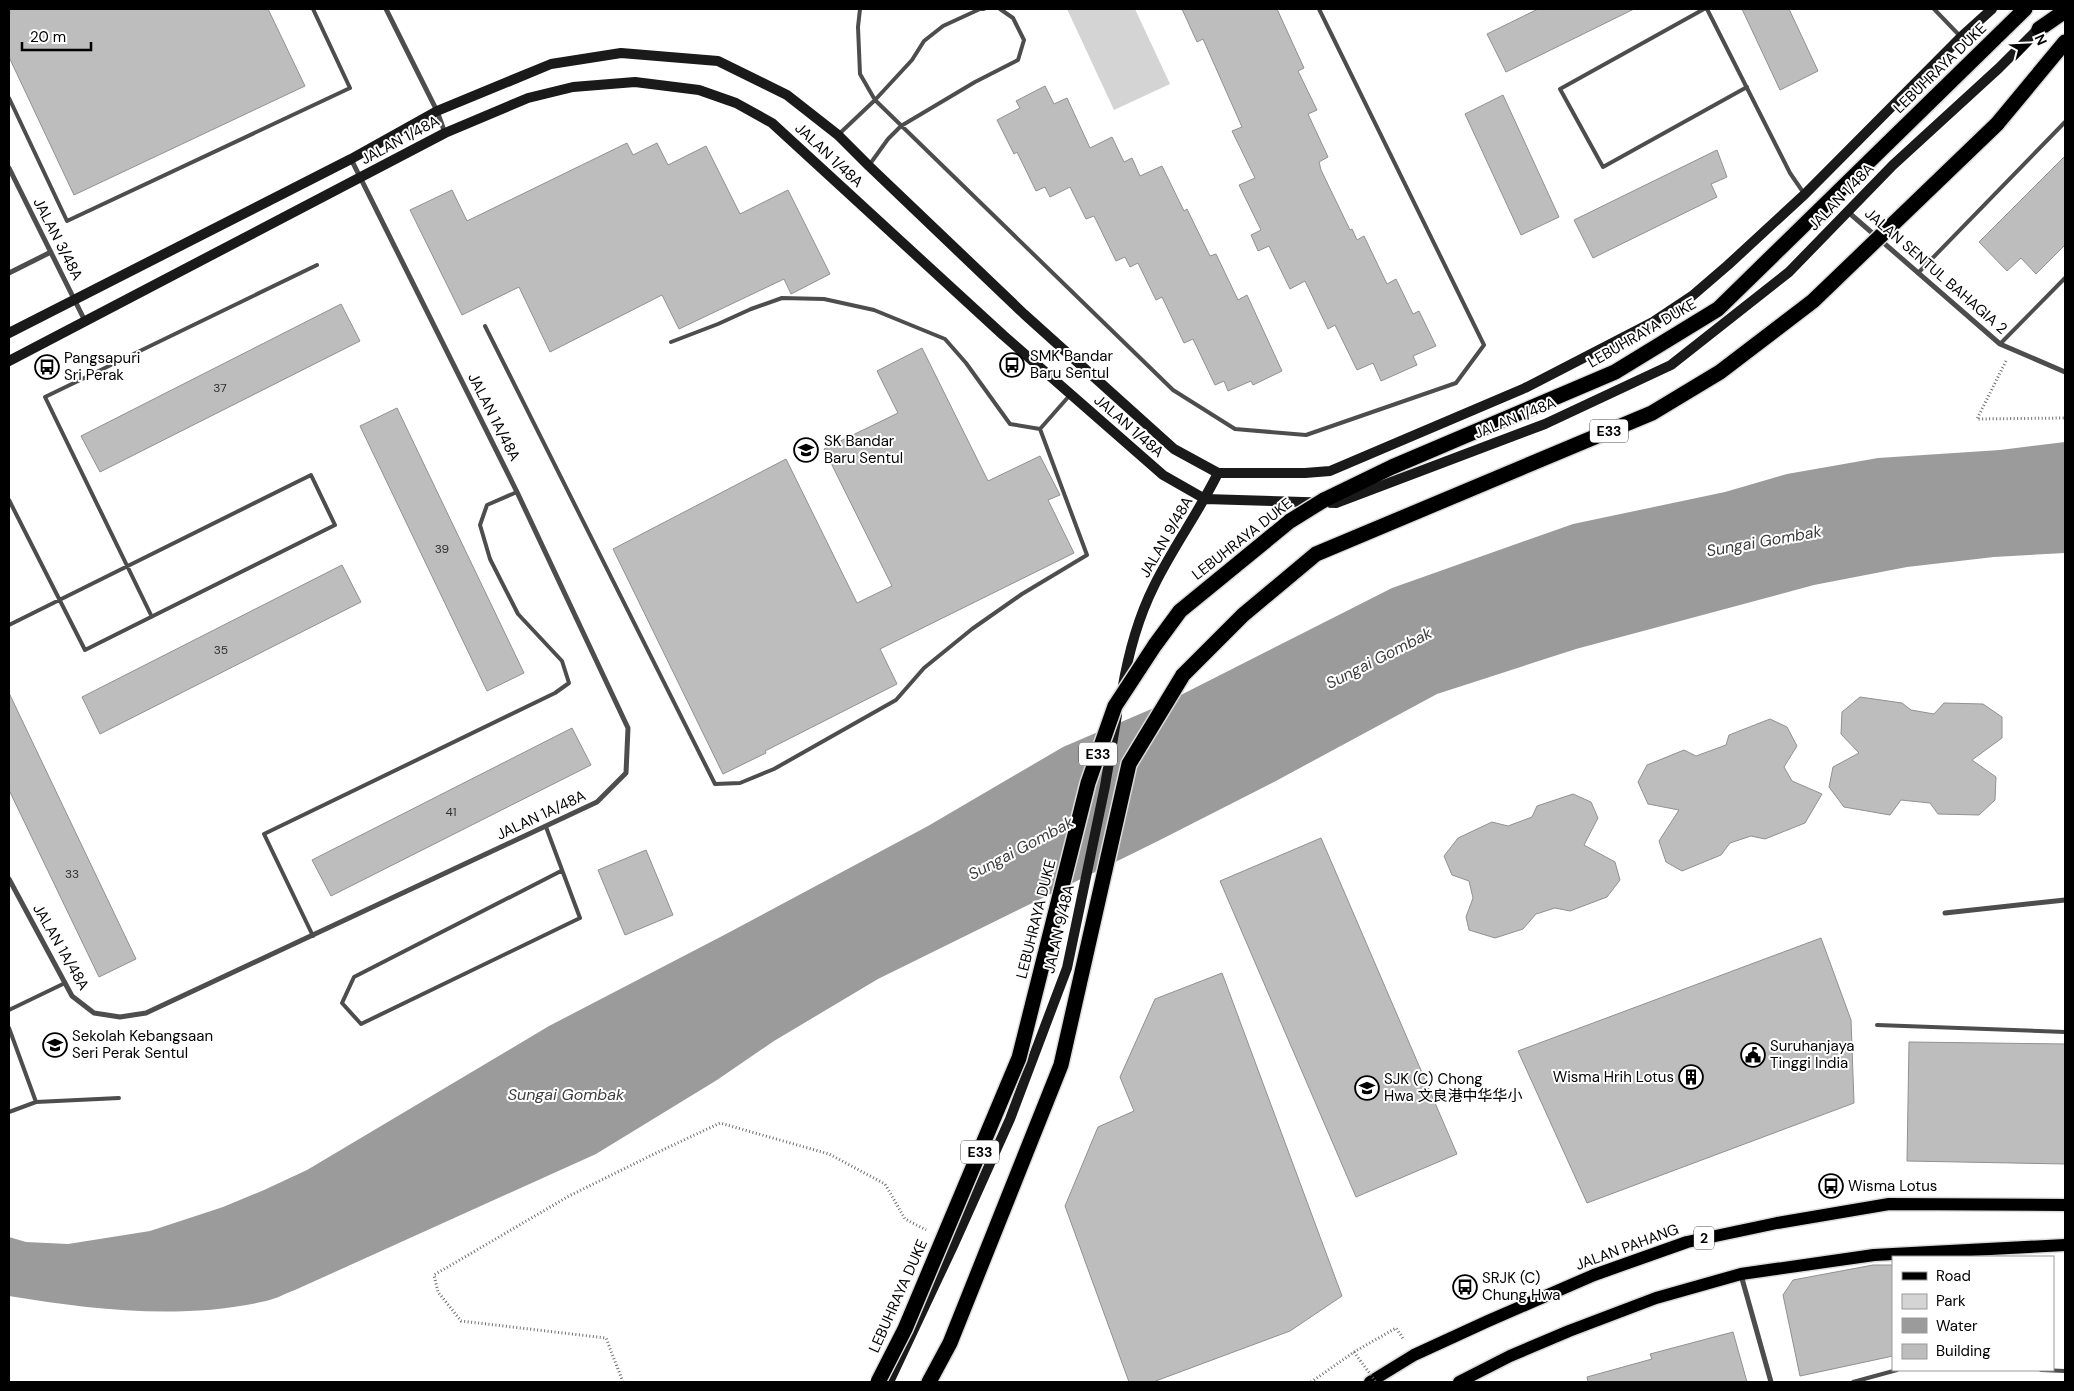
<svg xmlns="http://www.w3.org/2000/svg" width="2074" height="1391" viewBox="0 0 2074 1391" font-family="'DM Sans','Noto Sans SC',sans-serif">
<style>
.green{fill:#d4d4d4}
.water{fill:#9b9b9b}
.building{fill:#bdbdbd;stroke:#919191}
.lines{fill:none;stroke-linecap:round;stroke-linejoin:round}
.primary-casing{stroke:#dbdbdb;stroke-width:15}
.motorway-casing{stroke:#dbdbdb;stroke-width:18}
.path{stroke:#6f6f6f;stroke-width:3;stroke-dasharray:1 2.5;stroke-linecap:butt}
.service{stroke:#4d4d4d;stroke-width:4}
.minor{stroke:#4d4d4d;stroke-width:5}
.secondary{stroke:#1a1a1a;stroke-width:10}
.primary{stroke:#000;stroke-width:12}
.motorway{stroke:#000;stroke-width:15}
.motorway-bridge-casing{stroke:#dbdbdb;stroke-width:18;stroke-linecap:butt}
.path-bridge{stroke:#6f6f6f;stroke-width:3;stroke-dasharray:1 2.5;stroke-linecap:butt}
.motorway-bridge{stroke:#000;stroke-width:15}
.labels{text-anchor:middle;dominant-baseline:central;stroke-width:4;stroke-linejoin:round;paint-order:stroke}
.number-label{font-size:12px;fill:#2f2f2f}
.shield{fill:#fff;stroke:#4c4c4c;stroke-width:1}
.shield-label{font-size:14px;font-weight:bold;fill:#000}
.street-label{font-size:15px;fill:#000;stroke:#fff}
.poi-label{font-size:15px;fill:#000;stroke:#fff;text-anchor:start}
.water-label{font-size:16px;font-style:italic;fill:#3c3c3c;stroke:#fff}
</style>
<rect width="100%" height="100%" fill="#fff"/>
<path class="green" d="M 1067,9 L 1135,9 L 1170,84 L 1114,110 Z"/>
<path class="water" d="M 2065,442 L 2065,553 L 1994,557 L 1907,567 L 1814,585 L 1576,649 L 1437,694 L 1274,782 L 1158,841 L 878,979 L 774,1041 L 717,1080 L 596,1154 L 295,1290 C 286,1293 276,1299 266,1301 C 183,1320 93,1310 9,1296 L 9,1237 L 26,1242 L 68,1244 L 150,1231 L 223,1207 L 264,1190 L 307,1170 L 549,1026 L 726,934 L 928,826 L 1063,747 L 1163,704 L 1392,588 L 1573,524 L 1725,492 L 1787,474 L 1878,458 L 2000,450 Z"/>
<path class="building" d="M 9,9 L 268,9 L 305,86 L 74,195 L 9,57 Z
M 1182,9 L 1277,9 L 1304,68 L 1298,71 L 1317,110 L 1308,114 L 1328,157 L 1319,162 L 1321,170 L 1350,230 L 1352,229 L 1357,240 L 1364,236 L 1387,284 L 1396,279 L 1413,314 L 1419,311 L 1436,346 L 1413,356 L 1417,365 L 1381,381 L 1373,363 L 1357,370 L 1335,325 L 1328,329 L 1305,281 L 1290,289 L 1269,246 L 1258,251 L 1251,235 L 1261,230 L 1239,185 L 1255,178 L 1232,131 L 1242,127 L 1203,39 L 1197,42 Z
M 1538,9 L 1634,9 L 1506,72 L 1487,34 Z
M 1742,9 L 1789,9 L 1818,71 L 1780,90 Z
M 1045,86 L 1054,104 L 1067,98 L 1090,148 L 1112,137 L 1124,162 L 1132,158 L 1140,176 L 1162,166 L 1184,211 L 1187,209 L 1210,256 L 1216,254 L 1238,300 L 1247,295 L 1282,371 L 1253,385 L 1251,381 L 1228,391 L 1224,381 L 1215,385 L 1193,339 L 1184,343 L 1162,297 L 1156,300 L 1138,263 L 1130,267 L 1125,257 L 1116,261 L 1094,216 L 1086,219 L 1070,187 L 1050,197 L 1045,187 L 1036,191 L 1017,152 L 1014,154 L 997,120 L 1020,108 L 1016,101 Z
M 1503,95 L 1559,217 L 1521,235 L 1465,114 Z
M 627,143 L 633,155 L 657,143 L 668,165 L 706,146 L 740,214 L 788,190 L 830,274 L 791,294 L 784,279 L 679,329 L 662,295 L 550,352 L 519,287 L 462,315 L 410,210 L 452,190 L 467,221 Z
M 1717,150 L 1727,177 L 1711,184 L 1717,197 L 1593,258 L 1574,220 Z
M 2065,156 L 2065,245 L 2036,274 L 2021,258 L 2007,271 L 1979,242 Z
M 341,304 L 360,341 L 100,472 L 81,436 Z
M 922,348 L 988,481 L 1040,456 L 1060,495 L 1048,500 L 1074,553 L 880,649 L 897,684 L 765,751 L 766,753 L 723,774 L 613,549 L 786,459 L 857,603 L 892,586 L 824,449 L 898,413 L 877,371 Z
M 397,408 L 524,673 L 487,691 L 360,426 Z
M 342,565 L 361,602 L 100,734 L 82,697 Z
M 9,693 L 136,959 L 99,977 L 9,790 Z
M 1860,697 L 1902,703 L 1911,710 L 1934,714 L 1944,703 L 1983,704 L 2002,717 L 2002,738 L 1972,760 L 1996,777 L 1995,800 L 1979,815 L 1938,814 L 1930,803 L 1901,800 L 1890,815 L 1844,807 L 1829,787 L 1833,767 L 1859,753 L 1841,734 L 1842,712 Z
M 1770,719 L 1787,727 L 1797,746 L 1784,767 L 1792,781 L 1822,794 L 1805,823 L 1765,839 L 1751,836 L 1730,843 L 1721,855 L 1682,871 L 1666,862 L 1659,841 L 1679,810 L 1648,804 L 1638,782 L 1647,765 L 1684,750 L 1696,756 L 1726,745 L 1729,735 Z
M 572,728 L 591,765 L 331,896 L 312,860 Z
M 1573,794 L 1591,802 L 1598,818 L 1584,845 L 1615,862 L 1620,880 L 1607,897 L 1570,911 L 1555,908 L 1536,914 L 1523,929 L 1495,938 L 1469,930 L 1466,917 L 1473,898 L 1469,881 L 1452,875 L 1444,856 L 1458,838 L 1492,822 L 1508,826 L 1532,817 L 1537,806 Z
M 1321,838 L 1457,1154 L 1356,1197 L 1220,881 Z
M 646,850 L 673,915 L 625,935 L 598,870 Z
M 1821,938 L 1851,1020 L 1854,1103 L 1587,1203 L 1518,1051 Z
M 1222,973 L 1342,1296 L 1290,1331 L 1153,1382 L 1129,1382 L 1065,1206 L 1098,1127 L 1134,1111 L 1120,1077 L 1155,999 Z
M 1909,1042 L 2065,1044 L 2065,1164 L 1907,1161 Z
M 1873,1265 L 1893,1265 L 1893,1356 L 1800,1376 L 1783,1295 L 1793,1280 Z
M 1733,1332 L 1747,1382 L 1588,1382 L 1587,1377 L 1652,1359 L 1650,1354 Z"/>
<g class="lines">
<g class="primary-casing">
<path id="primary" d="M 1370,1382 L 1414,1355 L 1488,1321 L 1594,1275 L 1687,1242 L 1777,1223 L 1889,1204 L 2065,1205
M 1459,1382 L 1510,1356 L 1569,1331 L 1656,1298 L 1741,1274 L 1874,1255 L 2065,1245"/>
</g>
<g class="motorway-casing">
<path id="motorway" d="M 2039,29 L 2065,11
M 1997,124 L 2065,42
M 1324,500 L 1392,467 L 1615,372 L 1718,309 L 2025,9
M 929,1382 L 950,1343 L 1061,1065 L 1129,764 L 1183,675"/>
</g>
<path class="path" d="M 2006,361 L 1977,419 L 2065,418
M 623,1382 L 606,1338 L 461,1321 L 438,1292 L 434,1275 L 569,1196 L 652,1155 L 720,1123 L 829,1154 L 885,1184 L 905,1219 L 926,1230
M 1311,1382 L 1354,1352 L 1396,1328 L 1404,1340"/>
<path class="service" d="M 860,9 L 858,27 L 860,74 L 875,100 L 1173,390 L 1235,429 L 1306,435 L 1456,383 L 1484,345 L 1319,9
M 1704,9 L 1560,89 L 1603,167 L 1747,87
M 1707,9 L 1790,173 L 1803,192
M 1934,9 L 1960,36
M 9,98 L 67,221 L 350,88 L 313,9
M 838,135 L 875,100 L 912,60 L 924,41 L 943,26 L 980,9 L 984,9
M 870,164 L 888,139 L 901,126 L 975,82 L 1018,60 L 1024,40 L 1013,18 L 1000,9
M 1918,273 L 2065,122
M 485,326 L 715,784 L 740,783 L 774,769 L 896,700 L 924,668 L 972,629 L 1022,594 L 1087,555 L 1040,429 L 1070,395
M 671,342 L 718,324 L 751,309 L 782,298 L 824,299 L 874,310 L 945,339 L 966,363 L 1010,424 L 1040,429
M 2000,344 L 2065,278
M 9,500 L 85,650 L 335,525 L 311,475 C 210,525 109,575 9,625
M 151,615 L 45,397 L 317,265
M 546,827 L 580,918 L 361,1024 L 342,1003 L 354,977 L 561,871
M 313,936 L 264,834 L 555,693 L 569,683 L 562,661 L 518,614 L 490,559 L 480,525 L 487,505 L 517,492
M 9,1010 L 65,983
M 1877,1025 L 2065,1032
M 9,1028 L 36,1102
M 9,1112 L 36,1102 L 119,1098
M 2041,1370 L 2065,1371
M 1853,1382 L 1897,1370"/>
<path class="minor" d="M 386,9 L 437,111 L 445,133
M 9,168 L 85,321
M 1847,211 L 2000,344 L 2065,372
M 9,273 L 51,252
M 9,879 L 72,996 L 94,1013 L 120,1017 L 146,1013 L 597,802 L 626,773 L 628,728 L 517,492 L 351,159
M 1945,913 L 2065,900
M 1741,1275 L 1771,1382"/>
<path class="secondary" d="M 9,333 L 351,159 L 437,111 L 551,64 L 621,53 L 718,61 L 787,95 L 838,135 L 869,166 L 1024,314 L 1174,449 L 1218,473 L 1305,473 L 1330,471 L 1525,388 L 1653,322 L 1692,296 L 1728,265 L 1805,194 L 1961,37 L 1992,9
M 9,361 L 445,133 L 528,98 L 573,87 L 635,82 L 699,90 L 736,103 L 772,123 L 1003,335 L 1163,475 L 1205,499 L 1336,503 L 1545,424 L 1671,365 L 1789,272 L 1893,165 L 1999,68 L 2042,25
M 1122,691 C 1128,655 1138,618 1154,586 C 1173,547 1199,512 1218,473
M 889,1382 L 953,1246 L 1010,1119 L 1067,968 L 1105,786 L 1117,715"/>
<use href="#primary" class="primary"/>
<use href="#motorway" class="motorway"/>
<g class="motorway-bridge-casing">
<path id="motorway-bridge" d="M 1183,675 L 1243,615 L 1316,554 L 1652,413 L 1720,372 L 1813,301 L 1997,124
M 878,1382 L 905,1329 L 1019,1058 L 1088,783 L 1115,706 L 1155,645 L 1180,611 L 1290,521 L 1324,500"/>
</g>
<path class="path-bridge" d="M 1354,1352 L 1376,1382"/>
<use href="#motorway-bridge" class="motorway-bridge"/>
</g>
<defs>
<g id="bus-ring" transform="scale(1.25)"><circle r="9.5" fill="#fff" stroke="#000" stroke-width="1.5"/><path d="M-5-6H5V4H4V6H2V4H-2V6H-4V4H-5ZM-3.5-4V0h7V-4ZM-3.5 1.2v1.5H-2V1.2ZM2 1.2v1.5H3.5V1.2Z" fill="#000"/></g>
<g id="school-ring" transform="scale(1.25)"><circle r="9.5" fill="#fff" stroke="#000" stroke-width="1.5"/><path d="M0-5L7-2L0 1L-7-2ZM-4 1L0 2.5L4 1V4Q0 6-4 4Z" fill="#000"/></g>
<g id="civic-ring" transform="scale(1.25)"><circle r="9.5" fill="#fff" stroke="#000" stroke-width="1.5"/><path d="M-.6-6.5H3V-4.5H.6V-3L4-1V1h2V6H-6V1h2V-1L-.6-3ZM-1.2 2.5V6h2.4V2.5Z" fill="#000"/></g>
<g id="building-ring" transform="scale(1.25)"><circle r="9.5" fill="#fff" stroke="#000" stroke-width="1.5"/><path d="M-4-6H4V6H1V3H-1V6H-4ZM-2.5-4.3h1.7v1.8h-1.7ZM.8-4.3h1.7v1.8H.8ZM-2.5-1h1.7V.8h-1.7ZM.8-1h1.7V.8H.8Z" fill="#000"/></g>
</defs>
<g fill-rule="evenodd">
<use href="#bus-ring" x="1012" y="365"/>
<use href="#bus-ring" x="47" y="367"/>
<use href="#school-ring" x="806" y="450"/>
<use href="#school-ring" x="55" y="1045"/>
<use href="#civic-ring" x="1753" y="1055"/>
<use href="#building-ring" x="1691" y="1077"/>
<use href="#school-ring" x="1367" y="1088"/>
<use href="#bus-ring" x="1831" y="1186"/>
<use href="#bus-ring" x="1465" y="1287"/>
</g>
<g class="labels">
<g class="number-label">
<text x="220" y="388">37</text>
<text x="442" y="549">39</text>
<text x="221" y="650">35</text>
<text x="451" y="812">41</text>
<text x="72" y="874">33</text>
</g>
<g class="shield">
<rect x="1590" y="419.5" width="38" height="23" rx="4"/>
<rect x="1079" y="742.5" width="38" height="23" rx="4"/>
<rect x="961" y="1140.5" width="38" height="23" rx="4"/>
<rect x="1694" y="1226.5" width="20" height="23" rx="4"/>
</g>
<g class="shield-label">
<text x="1609" y="431">E33</text>
<text x="1098" y="754">E33</text>
<text x="980" y="1152">E33</text>
<text x="1704" y="1238">2</text>
</g>
<g class="street-label">
<text transform="translate(1940 68) rotate(-44)">LEBUHRAYA DUKE</text>
<text transform="translate(400 140) rotate(-28)">JALAN 1/48A</text>
<text transform="translate(829 155) rotate(43)">JALAN 1/48A</text>
<text transform="translate(1841 197) rotate(-46)">JALAN 1/48A</text>
<text transform="translate(58 239) rotate(63)">JALAN 3/48A</text>
<text transform="translate(1936 271) rotate(41)">JALAN SENTUL BAHAGIA 2</text>
<text transform="translate(1642 333) rotate(-30)">LEBUHRAYA DUKE</text>
<text transform="translate(494 417) rotate(63)">JALAN 1A/48A</text>
<text transform="translate(1515 418) rotate(-22)">JALAN 1/48A</text>
<text transform="translate(1129 426) rotate(41)">JALAN 1/48A</text>
<text transform="translate(1166 537) rotate(-60)">JALAN 9/48A</text>
<text transform="translate(1242 539) rotate(-38)">LEBUHRAYA DUKE</text>
<text transform="translate(541 815) rotate(-25)">JALAN 1A/48A</text>
<text transform="translate(1036 919) rotate(-76)">LEBUHRAYA DUKE</text>
<text transform="translate(1059 929) rotate(-77)">JALAN 9/48A</text>
<text transform="translate(61 947) rotate(60)">JALAN 1A/48A</text>
<text transform="translate(1627 1247) rotate(-20)">JALAN PAHANG</text>
<text transform="translate(898 1296) rotate(-66)">LEBUHRAYA DUKE</text>
</g>
<g class="poi-label">
<text x="1030" y="356">SMK Bandar<tspan x="1030" dy="17">Baru Sentul</tspan></text>
<text x="64" y="358">Pangsapuri<tspan x="64" dy="17">Sri Perak</tspan></text>
<text x="824" y="441">SK Bandar<tspan x="824" dy="17">Baru Sentul</tspan></text>
<text x="72" y="1036">Sekolah Kebangsaan<tspan x="72" dy="17">Seri Perak Sentul</tspan></text>
<text x="1770" y="1046">Suruhanjaya<tspan x="1770" dy="17">Tinggi India</tspan></text>
<text x="1674" y="1077" text-anchor="end">Wisma Hrih Lotus</text>
<text x="1384" y="1079">SJK (C) Chong<tspan x="1384" dy="17">Hwa 文良港中华华小</tspan></text>
<text x="1848" y="1186">Wisma Lotus</text>
<text x="1482" y="1278">SRJK (C)<tspan x="1482" dy="17">Chung Hwa</tspan></text>
</g>
<g class="water-label">
<text transform="translate(1764 541) rotate(-10)">Sungai Gombak</text>
<text transform="translate(1379 658) rotate(-27)">Sungai Gombak</text>
<text transform="translate(1021 848) rotate(-28)">Sungai Gombak</text>
<text x="566" y="1094">Sungai Gombak</text>
</g>
</g>
<rect width="2074" height="1391" fill="none" stroke="#000000" stroke-width="20"/>
<rect x="1892" y="1256" width="162" height="115" fill="#ffffff" stroke="#999999"/>
<rect x="1902" y="1272" width="25" height="8" fill="#000000" stroke="#999999"/>
<text x="1936" y="1281" font-size="15" fill="#000000">Road</text>
<rect x="1902" y="1294" width="25" height="15" fill="#d4d4d4" stroke="#999999"/>
<text x="1936" y="1306" font-size="15" fill="#000000">Park</text>
<rect x="1902" y="1318" width="25" height="15" fill="#9b9b9b" stroke="#999999"/>
<text x="1936" y="1331" font-size="15" fill="#000000">Water</text>
<rect x="1902" y="1344" width="25" height="15" fill="#bdbdbd" stroke="#999999"/>
<text x="1936" y="1356" font-size="15" fill="#000000">Building</text>
<g transform="translate(2029 45) rotate(66)" stroke="#ffffff" stroke-width="4" paint-order="stroke">
<path d="M0-4L9 19L0 12L-9 19Z" fill="#000000"/>
<text y="-8" font-size="14" font-weight="bold" text-anchor="middle" fill="#000000">N</text>
</g>
<path d="M22 42v8h69v-8" fill="none" stroke="#000000" stroke-width="2.5"/>
<text x="30" y="42" font-size="15" fill="#000000" stroke="#ffffff" stroke-width="4" paint-order="stroke">20 m</text>
</svg>
